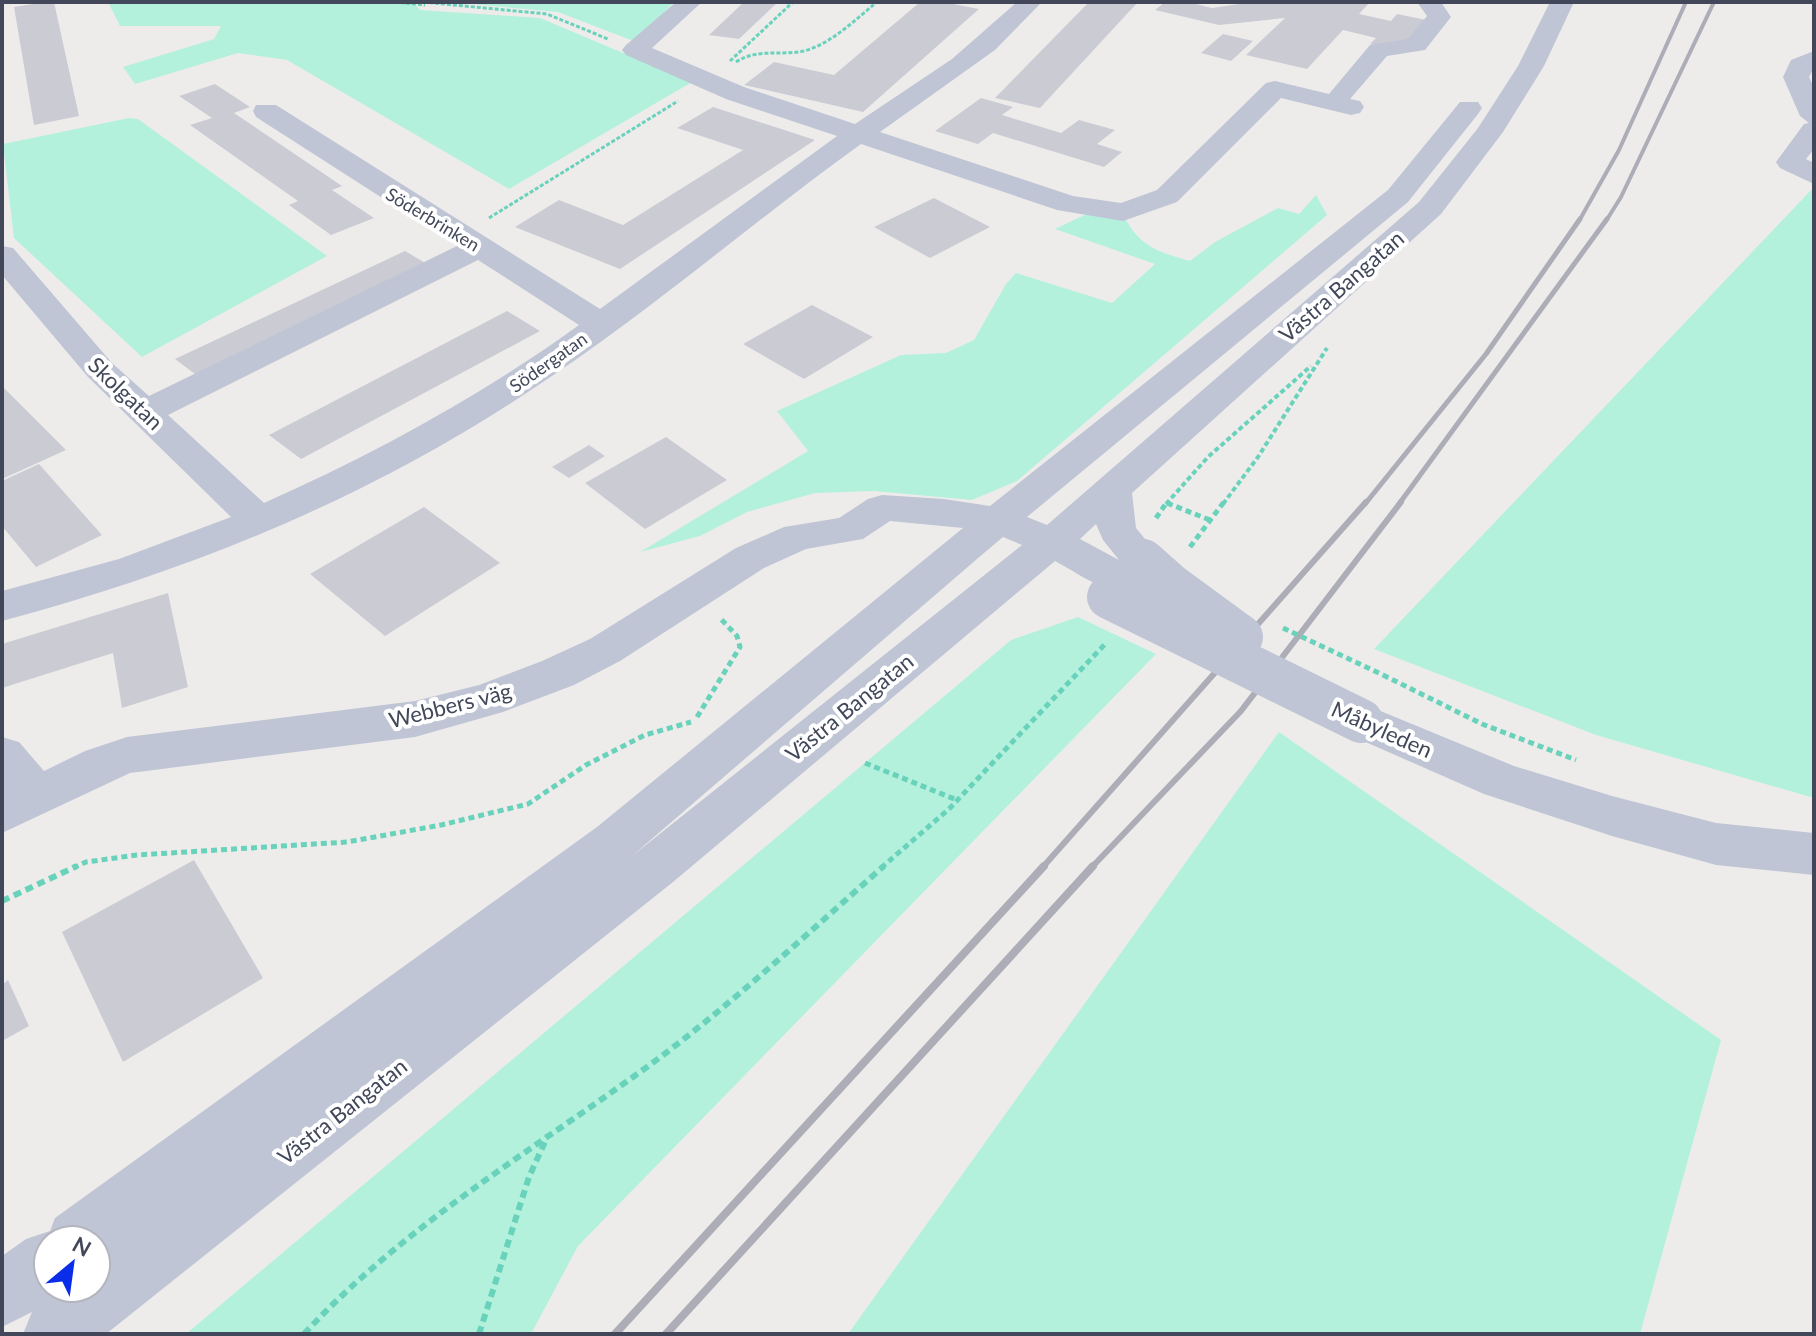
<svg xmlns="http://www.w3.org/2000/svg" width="1816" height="1336" viewBox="0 0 1816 1336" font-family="Lato,sans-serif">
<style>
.green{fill:#b3f1dd}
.building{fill:#cbcbd4}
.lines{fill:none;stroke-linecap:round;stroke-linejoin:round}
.path-far3{stroke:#69d2bb;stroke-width:3;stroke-dasharray:4 2;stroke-linecap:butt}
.path-far2{stroke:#69d2bb;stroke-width:4;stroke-dasharray:5 3;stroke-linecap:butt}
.path-far1{stroke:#69d2bb;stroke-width:5;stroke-dasharray:6 4;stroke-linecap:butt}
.path{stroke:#69d2bb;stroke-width:6;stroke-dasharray:8 5;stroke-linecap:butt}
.minor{fill:#bfc5d4;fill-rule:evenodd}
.rail-far3{stroke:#acadb6;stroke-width:4}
.rail-far2{stroke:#acadb6;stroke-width:5}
.rail-far1{stroke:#acadb6;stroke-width:6}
.rail{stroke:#acadb6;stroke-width:8}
.path-bridge{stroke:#69d2bb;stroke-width:5;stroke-dasharray:6 4;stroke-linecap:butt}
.minor-bridge{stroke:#bfc5d4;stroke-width:44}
.labels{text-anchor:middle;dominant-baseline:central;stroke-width:8;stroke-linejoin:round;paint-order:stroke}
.far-street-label{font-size:18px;fill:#42485a;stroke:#fff}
.street-label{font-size:22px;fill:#42485a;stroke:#fff}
</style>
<rect width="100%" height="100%" fill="#eeeceb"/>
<path class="green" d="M 108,2 L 413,2 L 420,10 L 540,18 L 692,82 L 509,189 L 287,60 L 238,53 L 135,84 L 123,67 L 214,39 L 221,26 L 120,26 Z
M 449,2 L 674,2 L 636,42 L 558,12 Z
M 129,118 L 138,119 L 327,256 L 142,357 L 14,238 L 3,144 Z
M 1814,187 L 1814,798 L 1596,735 L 1374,649 Z
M 1316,195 L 1327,215 L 1017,481 L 972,500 L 874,491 L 815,493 L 747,512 L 700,536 L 640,552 L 808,451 L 777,411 L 901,355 L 946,353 L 974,340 L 1006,284 L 1016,273 L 1112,303 L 1155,264 L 1055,229 L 1091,212 L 1126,220 C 1141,247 1161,253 1190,261 L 1215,242 L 1278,208 L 1299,214 Z
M 1078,617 L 1156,654 L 578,1246 L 531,1334 L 186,1334 L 1011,640 Z
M 1279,732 L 1721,1040 L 1640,1334 L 848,1334 Z"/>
<path class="building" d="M 45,2 L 54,2 L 79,116 L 34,125 L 14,7 Z
M 744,2 L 778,2 L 739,39 L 709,35 Z
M 920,2 L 943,2 L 979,9 L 863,112 L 744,85 L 774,62 L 834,75 Z
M 1089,2 L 1138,2 L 1040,108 L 995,98 Z
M 1165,2 L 1187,2 L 1212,8 L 1253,2 L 1370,2 L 1359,14 L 1391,21 L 1397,14 L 1431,21 L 1405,52 L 1370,44 L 1376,38 L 1343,30 L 1307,69 L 1246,55 L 1285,18 L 1219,25 L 1155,10 Z
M 1223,34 L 1253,41 L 1231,61 L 1201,53 Z
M 215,84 L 250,107 L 234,113 L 342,186 L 332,190 L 374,218 L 331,235 L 289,205 L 298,201 L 190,125 L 212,118 L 179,96 Z
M 981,98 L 1013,107 L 1002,115 L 1061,133 L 1079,120 L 1115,130 L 1097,144 L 1122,152 L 1104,167 L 993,133 L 978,144 L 935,131 Z
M 713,107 L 815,140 L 620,269 L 515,227 L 559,200 L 623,225 L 743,150 L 677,128 Z
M 934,198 L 990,227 L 930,258 L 874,227 Z
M 405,251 L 434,268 L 203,380 L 175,359 Z
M 812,305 L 873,337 L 804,379 L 743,344 Z
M 507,311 L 540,331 L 301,459 L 269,435 Z
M 2,386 L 66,450 L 2,479 Z
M 666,437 L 727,480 L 645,529 L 585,483 Z
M 589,445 L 605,456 L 569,478 L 552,467 Z
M 39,464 L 102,535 L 36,567 L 2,526 L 2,481 Z
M 424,507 L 500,563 L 385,636 L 310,574 Z
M 168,593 L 188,687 L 122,708 L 113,653 L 2,688 L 2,644 Z
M 194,860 L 263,978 L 123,1062 L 62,932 Z
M 8,980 L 29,1026 L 2,1041 L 2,985 Z"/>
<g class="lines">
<path class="path-far3" d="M 394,2 L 425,5
M 423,2 L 547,14 L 608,39
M 730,61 L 793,2
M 736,62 C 758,48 780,56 804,51 C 831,44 856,19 877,2
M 489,218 L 678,101"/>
<path class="path-far2" d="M 1166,504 L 1208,457 L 1311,366
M 1223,504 L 1258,457 L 1327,348"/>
<path class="path-far1" d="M 1167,503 L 1210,520
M 1156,518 L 1167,502
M 1190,547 L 1224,502
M 1383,675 L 1482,724 L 1576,760
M 697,717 L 740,647 L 737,636 L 720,618
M 865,763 L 957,800
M 73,868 L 86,862 L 137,855 L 347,842 L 441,825 L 528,804 L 586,765 L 645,735 L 691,722
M 881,868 L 949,809 L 1107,642"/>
<path class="path" d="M 2,901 L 77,866
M 304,1334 C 399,1231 520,1158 633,1077 C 722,1014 802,938 884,866
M 479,1334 L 529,1177 L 548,1135"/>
<path class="minor" d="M 676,2 L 702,2 L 652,48 L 744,87 L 855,124 L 952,59 L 1017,2 L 1042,2 L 995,50 L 880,132 L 1073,196 L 1121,203 L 1157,190 L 1266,83 L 1275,81 L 1329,94 L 1370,45 L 1408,39 L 1427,16 L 1417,2 L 1441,2 L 1451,17 L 1425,50 L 1387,56 L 1350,99 L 1360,101 L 1364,107 L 1360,113 L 1351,115 L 1281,98 L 1177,202 L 1123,221 L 1057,210 L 861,144 C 750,224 646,315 531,390 C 366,499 193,570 2,621 L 2,591 L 119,559 L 231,517 L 88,377 L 2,275 L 2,246 L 13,248 L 112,363 L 149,396 L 457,246 L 256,117 L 253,111 L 256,105 L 276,105 L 600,309 L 837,136 L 726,99 L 626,55 L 622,50 L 626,45 ZM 478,260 L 579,325 C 481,396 374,454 264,503 L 168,415 Z
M 1550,2 L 1574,2 L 1544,66 L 1503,132 L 1441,214 L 1132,493 L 1136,528 L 1163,561 L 1157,571 L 1140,574 L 1143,579 L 1137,589 C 1108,598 1080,574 1055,561 L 673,882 L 106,1334 L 23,1334 L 32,1312 L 2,1327 L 2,1256 L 26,1239 L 50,1231 L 55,1218 L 597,827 L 963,528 L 890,521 L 863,539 L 806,549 L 764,568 L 620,661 L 574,685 L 503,712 L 415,737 L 130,773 L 2,833 L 2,737 L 19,742 L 44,771 L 85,751 L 127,737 L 415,701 L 479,685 L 542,661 L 590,639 L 736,548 L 784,527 L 839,518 L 868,499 L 882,495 L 944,499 L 990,506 L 1388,190 L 1460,102 L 1478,102 L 1482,108 L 1478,114 L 1408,202 L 1027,517 L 1047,525 L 1419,202 L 1478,128 L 1518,66 ZM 1096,524 L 1103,540 L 1119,560 L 1080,539 ZM 1003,537 L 1022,545 L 632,856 L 984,553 ZM 48,1240 L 96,1240 L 96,1288 L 48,1288 Z
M 1814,51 L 1814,68 L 1809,77 L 1814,88 L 1814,149 L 1806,159 L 1814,163 L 1814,184 L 1780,168 L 1776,162 L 1804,124 L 1809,123 L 1800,116 L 1783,77 L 1791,60 Z
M 1361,703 L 1514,766 L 1612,796 L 1716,823 L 1814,833 L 1814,875 L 1716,865 L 1612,836 L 1484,794 L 1345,733 L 1338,721 L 1345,709 Z"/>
<path class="rail-far3" d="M 1579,221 L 1619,150 L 1686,2
M 1606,221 L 1621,197 L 1714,2"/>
<path class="rail-far2" d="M 1365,504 L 1486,354 L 1580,219
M 1399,504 L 1607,219"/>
<path class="rail-far1" d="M 1042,868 L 1366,502
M 1091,868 L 1241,711 L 1401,502"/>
<path class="rail" d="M 615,1334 L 1044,866
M 666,1334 L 1093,866"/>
<path class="path-bridge" d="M 1283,628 L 1383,675"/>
<path class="minor-bridge" d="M 1143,561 L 1170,585 L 1241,637
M 1109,597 L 1361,721"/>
</g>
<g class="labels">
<g class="far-street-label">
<text transform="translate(433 219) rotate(31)">Söderbrinken</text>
<text transform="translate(548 362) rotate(-35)">Södergatan</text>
</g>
<g class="street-label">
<text transform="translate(1341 286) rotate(-41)">Västra Bangatan</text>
<text transform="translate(126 393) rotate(44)">Skolgatan</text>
<text transform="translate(450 705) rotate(-14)">Webbers väg</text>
<text transform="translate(849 707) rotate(-39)">Västra Bangatan</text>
<text transform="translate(1382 729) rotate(24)">Måbyleden</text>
<text transform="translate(342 1111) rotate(-38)">Västra Bangatan</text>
</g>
</g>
<rect width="1816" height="1336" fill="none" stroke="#42485a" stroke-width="8"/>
<g transform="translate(72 1264) rotate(29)"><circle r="38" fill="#ffffff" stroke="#b3b6bd" stroke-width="2"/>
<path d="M0-6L14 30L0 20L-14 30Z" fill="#0a2de9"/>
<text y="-12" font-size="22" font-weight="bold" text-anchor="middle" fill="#42485a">N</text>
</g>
</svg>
